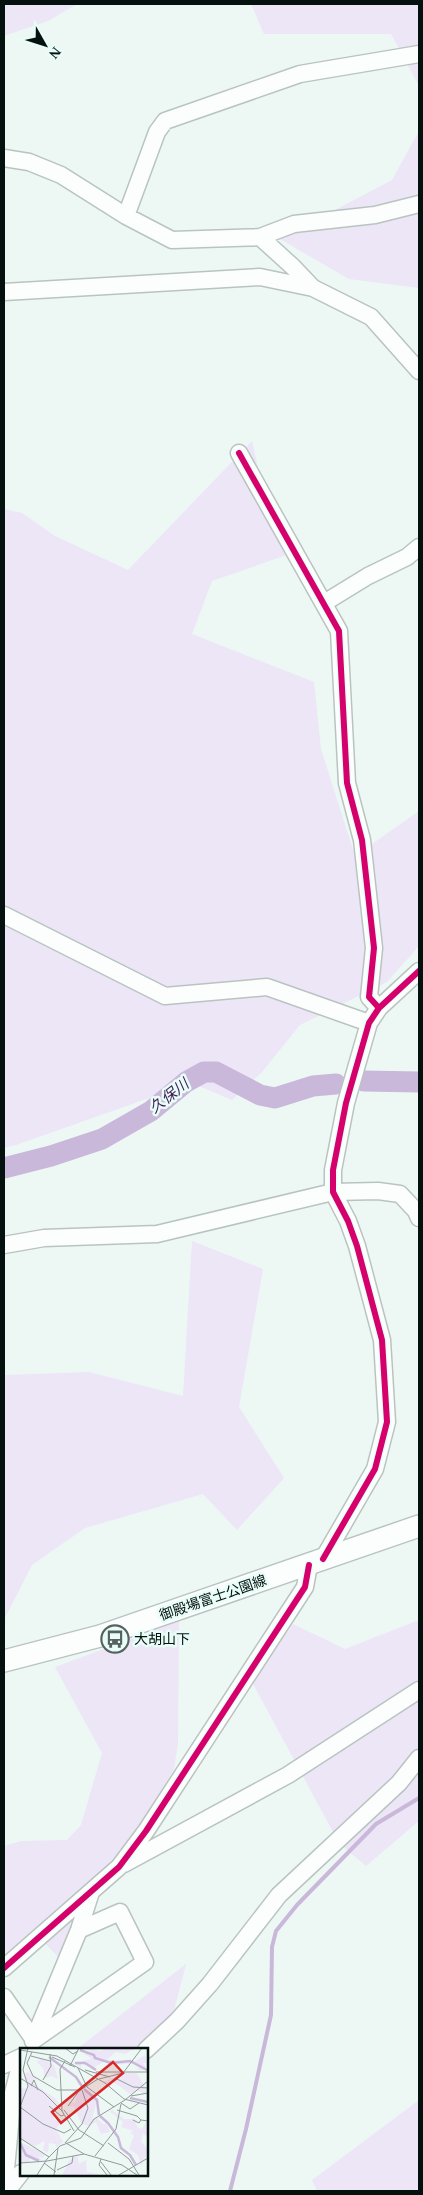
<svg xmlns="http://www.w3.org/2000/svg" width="423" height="2195" viewBox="0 0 423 2195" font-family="'Times New Roman','Noto Sans JP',serif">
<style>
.green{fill:#ece6f7}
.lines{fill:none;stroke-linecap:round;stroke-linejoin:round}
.stream{stroke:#c9b8da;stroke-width:4}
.river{stroke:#c9b8da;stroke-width:21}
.minor-casing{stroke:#b9c4c1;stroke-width:19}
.major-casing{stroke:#b9c4c1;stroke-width:24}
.minor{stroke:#fcfefe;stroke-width:16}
.major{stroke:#fcfefe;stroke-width:21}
.cycleway-casing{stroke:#e8fdf7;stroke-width:9}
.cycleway{stroke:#d6006c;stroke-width:6}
.labels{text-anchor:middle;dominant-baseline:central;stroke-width:5;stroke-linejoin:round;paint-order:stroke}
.street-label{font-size:14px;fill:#05110e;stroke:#e8fdf7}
.poi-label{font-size:14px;fill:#05110e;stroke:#e8fdf7;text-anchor:start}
.water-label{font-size:15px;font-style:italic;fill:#3f1854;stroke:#e8fdf7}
.inset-river{fill:none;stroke:#c9b8da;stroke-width:2.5}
.inset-road{fill:none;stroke:#909c99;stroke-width:1}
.view{fill:#d62828;fill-opacity:0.15;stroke:#d62828;stroke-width:2.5}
.inset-edge{fill:none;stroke:#05110e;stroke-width:2.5}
</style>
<rect width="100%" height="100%" fill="#edf8f5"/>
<path class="green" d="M 4,4 L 77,4 L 48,21 L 4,36 Z
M 251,4 L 419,4 L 419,86 L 391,34 L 264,34 Z
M 419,131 L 419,288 L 349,279 L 280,239 L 392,180 Z
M 252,441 L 266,503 L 301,550 L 212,581 L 192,634 L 314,682 L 321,749 L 355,856 L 419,811 L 419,946 L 387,982 L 300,1025 L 262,1072 L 232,1100 L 192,1083 L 16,1145 L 4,1148 L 4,509 L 22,513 L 55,536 L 128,570 Z
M 192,1241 L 263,1269 L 239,1407 L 284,1478 L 237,1530 L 203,1494 L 85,1528 L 32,1565 L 4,1620 L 4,1375 L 89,1372 L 183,1396 Z
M 419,1620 L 419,1821 L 366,1866 L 339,1843 L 252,1682 L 293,1624 L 345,1649 Z
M 179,1621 L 178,1743 L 174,1769 L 141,1825 L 104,1877 L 4,1957 L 4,1846 L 21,1841 L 67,1840 L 81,1825 L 102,1753 L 55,1667 Z
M 86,1899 L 63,1962 L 41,1939 Z
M 186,1964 L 173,2015 L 134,2049 L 77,2049 Z
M 419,2100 L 419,2191 L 317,2191 L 312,2180 Z"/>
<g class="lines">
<path class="stream" d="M 230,2191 L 246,2129 L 271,2015 L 272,1947 L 276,1931 L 297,1905 L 376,1824 L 419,1798"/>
<path class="river" d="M 364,1081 L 419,1082
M 4,1168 L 51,1156 L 102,1139 L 151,1111 L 186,1082 L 204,1072 L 216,1072 L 260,1095 L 275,1098 L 313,1086 L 336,1084"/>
<g class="minor-casing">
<path id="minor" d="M 4,158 L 29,162 L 61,175 L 126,216 L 172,240 L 260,237 L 294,224 L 375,215 L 419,204
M 126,216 L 157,132 L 165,121 L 300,74 L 419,54
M 260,237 L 293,267 L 313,288
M 4,292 L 260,277 L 313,288 L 371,317 L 419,371
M 239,453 L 339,631 L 347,783 L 362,840 L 374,948 L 369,997 L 379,1008
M 324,603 L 368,576 L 407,557 L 419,547
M 4,915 L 165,996 L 267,987 L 369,1023
M 4,1245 L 44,1238 L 157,1234 L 333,1192 L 378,1191 L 400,1194 L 416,1211 L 419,1218
M 323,1559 L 375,1469 L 387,1422 L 382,1340 L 357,1246 L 348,1221 L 333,1192 L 333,1170 L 346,1103 L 369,1023 L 379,1008 L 419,971
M 124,1864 L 288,1775 L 419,1690
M 4,1968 L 119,1867 L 146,1831 L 305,1587 L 309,1565
M 4,1997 L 34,2040 L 145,1962 L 120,1912 L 79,1930
M 33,2041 L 79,1930 L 91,1892
M 146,2050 L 177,2021 L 210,1984 L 279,1895 L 399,1783 L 419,1758
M 4,2065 L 21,2057
M 4,2191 L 13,2093 L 21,2062
M 7,2191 L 21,2173"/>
</g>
<g class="major-casing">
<path id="major" d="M 4,1661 L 100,1636 L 419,1526"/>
</g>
<use href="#minor" class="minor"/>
<use href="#major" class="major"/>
<g class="cycleway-casing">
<path id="cycleway" d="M 239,453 L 339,631 L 347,783 L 362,840 L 374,948 L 369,997 L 379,1008
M 323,1559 L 375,1469 L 387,1422 L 382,1340 L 357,1246 L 348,1221 L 333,1192 L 333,1170 L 346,1103 L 369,1023 L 379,1008 L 419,971
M 4,1968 L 119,1867 L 146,1831 L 305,1587 L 309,1565"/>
</g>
<use href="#cycleway" class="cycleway"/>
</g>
<defs>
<g id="bus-ring" transform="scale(1.4375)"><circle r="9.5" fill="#e8fdf7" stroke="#56625f" stroke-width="1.5"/><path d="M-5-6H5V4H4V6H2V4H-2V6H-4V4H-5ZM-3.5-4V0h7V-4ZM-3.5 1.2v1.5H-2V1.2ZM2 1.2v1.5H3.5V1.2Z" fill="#56625f"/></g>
</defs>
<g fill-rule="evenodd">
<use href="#bus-ring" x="115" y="1639"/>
</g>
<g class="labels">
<g class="street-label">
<text transform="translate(213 1598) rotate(-19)">御殿場富士公園線</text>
</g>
<g class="poi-label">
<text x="134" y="1639">大胡山下</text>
</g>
<g class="water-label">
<text transform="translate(169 1096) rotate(-38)">久保川</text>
</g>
</g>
<g transform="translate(20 2048)">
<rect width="128" height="128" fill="#edf8f5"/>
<path d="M 65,0 L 81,3 L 85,0 L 117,0 L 105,6 L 96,4 L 86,12 L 116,13 L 125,7 L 127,15 L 123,15 L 127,22 L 118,22 L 119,18 L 112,15 L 95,17 L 85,13 L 73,20 L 61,15 L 61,20 L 53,15 L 72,11 L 61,3 L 73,6 ZM 21,11 L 34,17 L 38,31 L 31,28 L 25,30 L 23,20 L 17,14 ZM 8,24 L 21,35 L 15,31 L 12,35 L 35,50 L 41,59 L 34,61 L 34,71 L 45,77 L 40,75 L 36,81 L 43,94 L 36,100 L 36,96 L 29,95 L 28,105 L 23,102 L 25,93 L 15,98 L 0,92 L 0,40 L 8,41 L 5,26 ZM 92,25 L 117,25 L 127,43 L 125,46 L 117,42 L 110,46 L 91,32 L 87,36 L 83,34 L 95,29 L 100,32 L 101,28 ZM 53,42 L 67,44 L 77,52 L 72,71 L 77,70 L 84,77 L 86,75 L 90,84 L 81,86 L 76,74 L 69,78 L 61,75 L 54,59 L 48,58 L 50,54 L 55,55 L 57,46 ZM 92,62 L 104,71 L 114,71 L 118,80 L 122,81 L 127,73 L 127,89 L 123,85 L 121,94 L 127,100 L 127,106 L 121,118 L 118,107 L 109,101 L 114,88 L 110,84 L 114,83 L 101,79 L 103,74 L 89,63 ZM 0,94 L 25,106 L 23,110 L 18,108 L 22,113 L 10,110 L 9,114 L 0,114 ZM 57,107 L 59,116 L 66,112 L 67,124 L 82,127 L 42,127 L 49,113 Z" fill="#ece6f7"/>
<path class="inset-river" d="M 60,2 L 74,7 L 75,10 L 91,15 L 110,13 L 127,22M 29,9 L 56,29 L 63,40M 55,15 L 65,15 L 76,22M 64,41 L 77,52 L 79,67M 110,50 L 128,54M 80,68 L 88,75 L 98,89 L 101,100 L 110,107 L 116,117M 0,95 L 6,107 L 19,113"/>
<path class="inset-road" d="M 8,0 L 3,22 L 8,38 L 0,59 L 23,76 L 44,85 L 51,81M 45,0 L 53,6 L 58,3M 0,2 L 37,8 L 85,35 L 104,51 L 128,57M 12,4 L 7,15 L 13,28 L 37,42 L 61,42M 11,8 L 30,13M 32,9 L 55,19M 45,13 L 40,21 L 42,63 L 54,83M 50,18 L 59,0M 58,20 L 67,39 L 94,59M 65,22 L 90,29M 76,24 L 128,24M 0,30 L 23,44 L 42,63M 95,30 L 113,39 L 128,40M 79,31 L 103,25 L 122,0M 23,32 L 31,18 L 30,6M 11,38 L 14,32 L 18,42M 111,48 L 128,45M 105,52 L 128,33M 101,55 L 110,61 L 119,55M 29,58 L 41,68 L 44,67M 48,58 L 59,43 L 78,31M 44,62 L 59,82 L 84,98M 97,62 L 117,68 L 121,72M 113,72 L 119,75 L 121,72 L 128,73M 0,90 L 29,109M 45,95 L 62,76 L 68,60 L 62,42M 46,95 L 64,106M 88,95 L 109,111 L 119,127M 75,108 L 96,81 L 101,56M 81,111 L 79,117 L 87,127M 81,114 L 91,127M 0,115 L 27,113 L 64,106 L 102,117 L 117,127M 24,115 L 36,124M 37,122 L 52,115 L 53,108M 17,127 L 27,111 L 40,98 L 61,90 L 74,71 L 105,52M 34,127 L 38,100M 99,127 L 128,110"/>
<path class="view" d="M 93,14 L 103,25 L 41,75 L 32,64 Z"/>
<rect width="128" height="128" class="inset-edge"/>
</g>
<rect width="423" height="2195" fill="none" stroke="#05110e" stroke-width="10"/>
<g transform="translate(45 45) rotate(129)" stroke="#e8fdf7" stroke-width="4" paint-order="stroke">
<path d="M0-4L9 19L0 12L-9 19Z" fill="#05110e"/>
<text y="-8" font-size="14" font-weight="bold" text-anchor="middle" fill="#05110e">N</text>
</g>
</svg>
